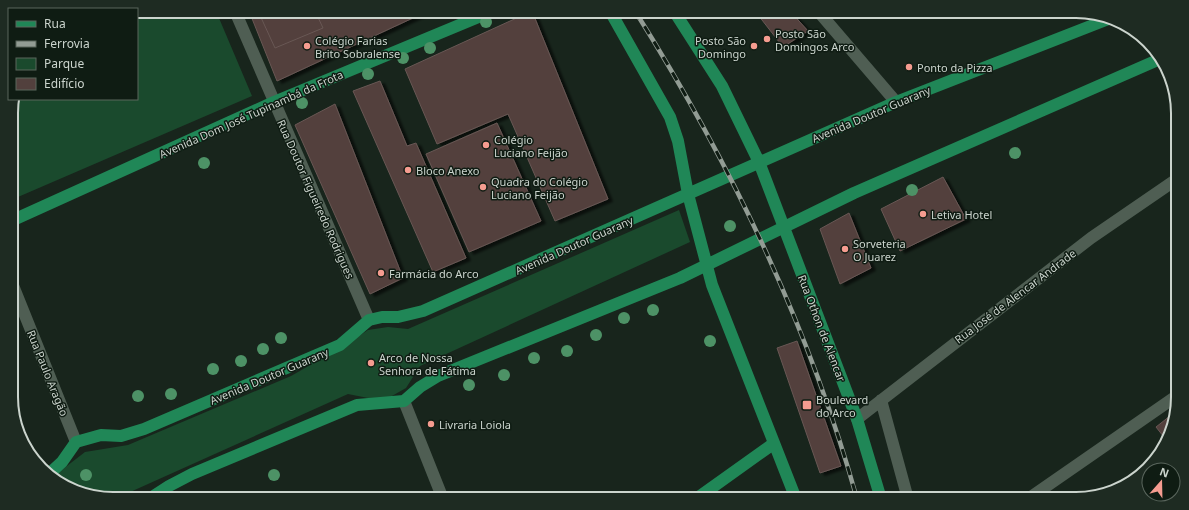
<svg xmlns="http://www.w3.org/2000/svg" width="1189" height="510" viewBox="0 0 1189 510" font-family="'Noto Sans',sans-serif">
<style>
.green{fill:#1a4a2d}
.building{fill:#52403d;stroke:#695754;filter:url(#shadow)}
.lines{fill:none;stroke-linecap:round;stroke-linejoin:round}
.minor{stroke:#4f5e53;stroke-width:12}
.major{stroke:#208757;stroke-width:12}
.rail-casing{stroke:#929c94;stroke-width:4.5}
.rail{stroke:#0f1c13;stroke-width:3;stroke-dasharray:9;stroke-linecap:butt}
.tree{fill:#4d9266}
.poi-dot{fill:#f59c90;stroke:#0f1c13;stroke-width:1.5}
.labels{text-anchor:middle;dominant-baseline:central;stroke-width:3;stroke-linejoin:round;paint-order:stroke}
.poi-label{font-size:11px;fill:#cbd4cd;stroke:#0f1c13;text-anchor:start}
.street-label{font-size:11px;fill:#cbd4cd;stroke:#0f1c13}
.rim{fill:none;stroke:#cbd4cd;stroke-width:2}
</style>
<defs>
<filter id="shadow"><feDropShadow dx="4.5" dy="2.5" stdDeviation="1" flood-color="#0009"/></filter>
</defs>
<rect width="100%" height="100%" fill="#18251c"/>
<path class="green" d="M 137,11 L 216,11 L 252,96 L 11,200 L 11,106 L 13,99 L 137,99 Z
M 679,210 L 690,242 L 420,366 L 406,388 L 383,401 L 348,394 L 128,493 L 123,499 L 113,499 L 74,491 L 54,476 L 85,452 L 128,445 L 291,376 L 347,344 L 368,330 L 388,327 L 408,329 Z"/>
<path class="building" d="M 249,11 L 428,11 L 277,81 Z
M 258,11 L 315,11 L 323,28 L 275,48 Z
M 532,11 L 608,199 L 555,221 L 508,114 L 437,144 L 405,69 Z
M 755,11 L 790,11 L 808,31 L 783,47 Z
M 380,81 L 407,146 L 416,143 L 466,258 L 433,272 L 353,91 Z
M 335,104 L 403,278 L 370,294 L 295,125 Z
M 497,123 L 541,221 L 469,252 L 426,154 Z
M 943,177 L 966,219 L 900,251 L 881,209 Z
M 849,213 L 871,268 L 840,284 L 820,229 Z
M 797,341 L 841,466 L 820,473 L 777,348 Z
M 1175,412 L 1170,436 L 1167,441 L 1156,427 Z"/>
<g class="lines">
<path class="minor" d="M 235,11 L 369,320
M 818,11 L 896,102
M 12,283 L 76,442
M 881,400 L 908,499
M 404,401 L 443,499
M 857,419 L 1091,238 L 1177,179
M 1028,499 L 1178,395"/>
<path class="major" d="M 610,11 L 670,117 L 678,141 L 688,194 L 712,285 L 796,499
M 674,11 L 722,86 L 759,162 L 857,419 L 881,499
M 11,221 L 274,102 L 493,11
M 50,473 L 62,462 L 76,442 L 101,435 L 121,436 L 144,429 L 340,345 L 369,320 L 382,317 L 398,317 L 423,311 L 896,102 L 1111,18
M 149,499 L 169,486 L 192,474 L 357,405 L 404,401 L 420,387 L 438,376 L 680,278 L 854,193 L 1160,59
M 696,499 L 773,444"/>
<g class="rail-casing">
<path id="rail" d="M 635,11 C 730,162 809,326 857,499"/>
</g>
<use href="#rail" class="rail"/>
</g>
<g class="tree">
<circle cx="486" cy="22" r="6"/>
<circle cx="430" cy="48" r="6"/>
<circle cx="403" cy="58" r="6"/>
<circle cx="368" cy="74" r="6"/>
<circle cx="302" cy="103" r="6"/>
<circle cx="1015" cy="153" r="6"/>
<circle cx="204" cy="163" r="6"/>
<circle cx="912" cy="190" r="6"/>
<circle cx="730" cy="226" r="6"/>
<circle cx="653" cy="310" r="6"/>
<circle cx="624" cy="318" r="6"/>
<circle cx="596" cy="335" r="6"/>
<circle cx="281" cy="338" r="6"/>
<circle cx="710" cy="341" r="6"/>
<circle cx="263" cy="349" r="6"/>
<circle cx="567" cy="351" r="6"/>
<circle cx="534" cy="358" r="6"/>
<circle cx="241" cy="361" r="6"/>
<circle cx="213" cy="369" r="6"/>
<circle cx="504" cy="375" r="6"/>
<circle cx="469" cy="385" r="6"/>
<circle cx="171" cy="394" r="6"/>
<circle cx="138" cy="396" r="6"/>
<circle cx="86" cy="475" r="6"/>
<circle cx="274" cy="475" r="6"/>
</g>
<g class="poi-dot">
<circle cx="767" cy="39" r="4"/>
<circle cx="307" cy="46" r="4"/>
<circle cx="754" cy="46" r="4"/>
<circle cx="909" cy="67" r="4"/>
<circle cx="486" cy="145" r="4"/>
<circle cx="408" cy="170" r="4"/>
<circle cx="483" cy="187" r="4"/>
<circle cx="923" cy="214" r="4"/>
<circle cx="845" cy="249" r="4"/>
<circle cx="381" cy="273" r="4"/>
<circle cx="371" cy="363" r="4"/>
<rect x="802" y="400" width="10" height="10" rx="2"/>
<circle cx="431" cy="424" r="4"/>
</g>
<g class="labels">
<g class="poi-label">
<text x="775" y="33">Posto São<tspan x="775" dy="13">Domingos Arco</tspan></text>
<text x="315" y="40">Colégio Farias<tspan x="315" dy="13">Brito Sobralense</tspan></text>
<text x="746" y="40" text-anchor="end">Posto São<tspan x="746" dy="13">Domingo</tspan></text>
<text x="917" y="67">Ponto da Pizza</text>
<text x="494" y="139">Colégio<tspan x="494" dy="13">Luciano Feijão</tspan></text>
<text x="416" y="170">Bloco Anexo</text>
<text x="491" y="181">Quadra do Colégio<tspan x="491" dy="13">Luciano Feijão</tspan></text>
<text x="931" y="214">Letiva Hotel</text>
<text x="853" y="243">Sorveteria<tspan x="853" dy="13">O Juarez</tspan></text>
<text x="389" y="273">Farmácia do Arco</text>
<text x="379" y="357">Arco de Nossa<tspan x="379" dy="13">Senhora de Fátima</tspan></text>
<text x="816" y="399">Boulevard<tspan x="816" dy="13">do Arco</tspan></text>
<text x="439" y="424">Livraria Loiola</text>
</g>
<g class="street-label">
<text transform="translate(251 114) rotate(-24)">Avenida Dom José Tupinambá da Frota</text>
<text transform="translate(871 114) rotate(-23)">Avenida Doutor Guarany</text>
<text transform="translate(316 199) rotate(66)">Rua Doutor Figueiredo Rodrigues</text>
<text transform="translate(574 245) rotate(-24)">Avenida Doutor Guarany</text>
<text transform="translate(1015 296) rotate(-37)">Rua José de Alencar Andrade</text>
<text transform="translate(822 328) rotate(69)">Rua Othon de Alencar</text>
<text transform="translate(48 373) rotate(68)">Rua Paulo Aragão</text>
<text transform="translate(269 376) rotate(-23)">Avenida Doutor Guarany</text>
</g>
</g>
<path d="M0 0H1189V510H0ZM113 18H1076A95 95 0 0 1 1171 113V397A95 95 0 0 1 1076 492H113A95 95 0 0 1 18 397V113A95 95 0 0 1 113 18Z" fill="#1e2b22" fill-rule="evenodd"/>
<path class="rim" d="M113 18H1076A95 95 0 0 1 1171 113V397A95 95 0 0 1 1076 492H113A95 95 0 0 1 18 397V113A95 95 0 0 1 113 18Z"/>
<rect x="8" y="8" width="130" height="92" fill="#0f1c13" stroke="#5a665d"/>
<rect x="16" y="21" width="20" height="6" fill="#208757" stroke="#5a665d"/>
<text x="44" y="28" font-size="12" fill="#cbd4cd">Rua</text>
<rect x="16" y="41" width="20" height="6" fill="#929c94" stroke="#5a665d"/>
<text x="44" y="48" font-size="12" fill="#cbd4cd">Ferrovia</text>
<rect x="16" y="58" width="20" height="12" fill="#1a4a2d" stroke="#5a665d"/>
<text x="44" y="68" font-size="12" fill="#cbd4cd">Parque</text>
<rect x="16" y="78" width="20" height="12" fill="#52403d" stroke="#5a665d"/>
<text x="44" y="88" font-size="12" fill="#cbd4cd">Edifício</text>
<g transform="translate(1161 482) rotate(20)"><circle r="19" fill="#0f1c13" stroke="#5a665d"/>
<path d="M0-3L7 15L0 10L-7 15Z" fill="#f59c90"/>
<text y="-6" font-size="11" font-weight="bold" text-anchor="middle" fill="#cbd4cd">N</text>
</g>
</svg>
